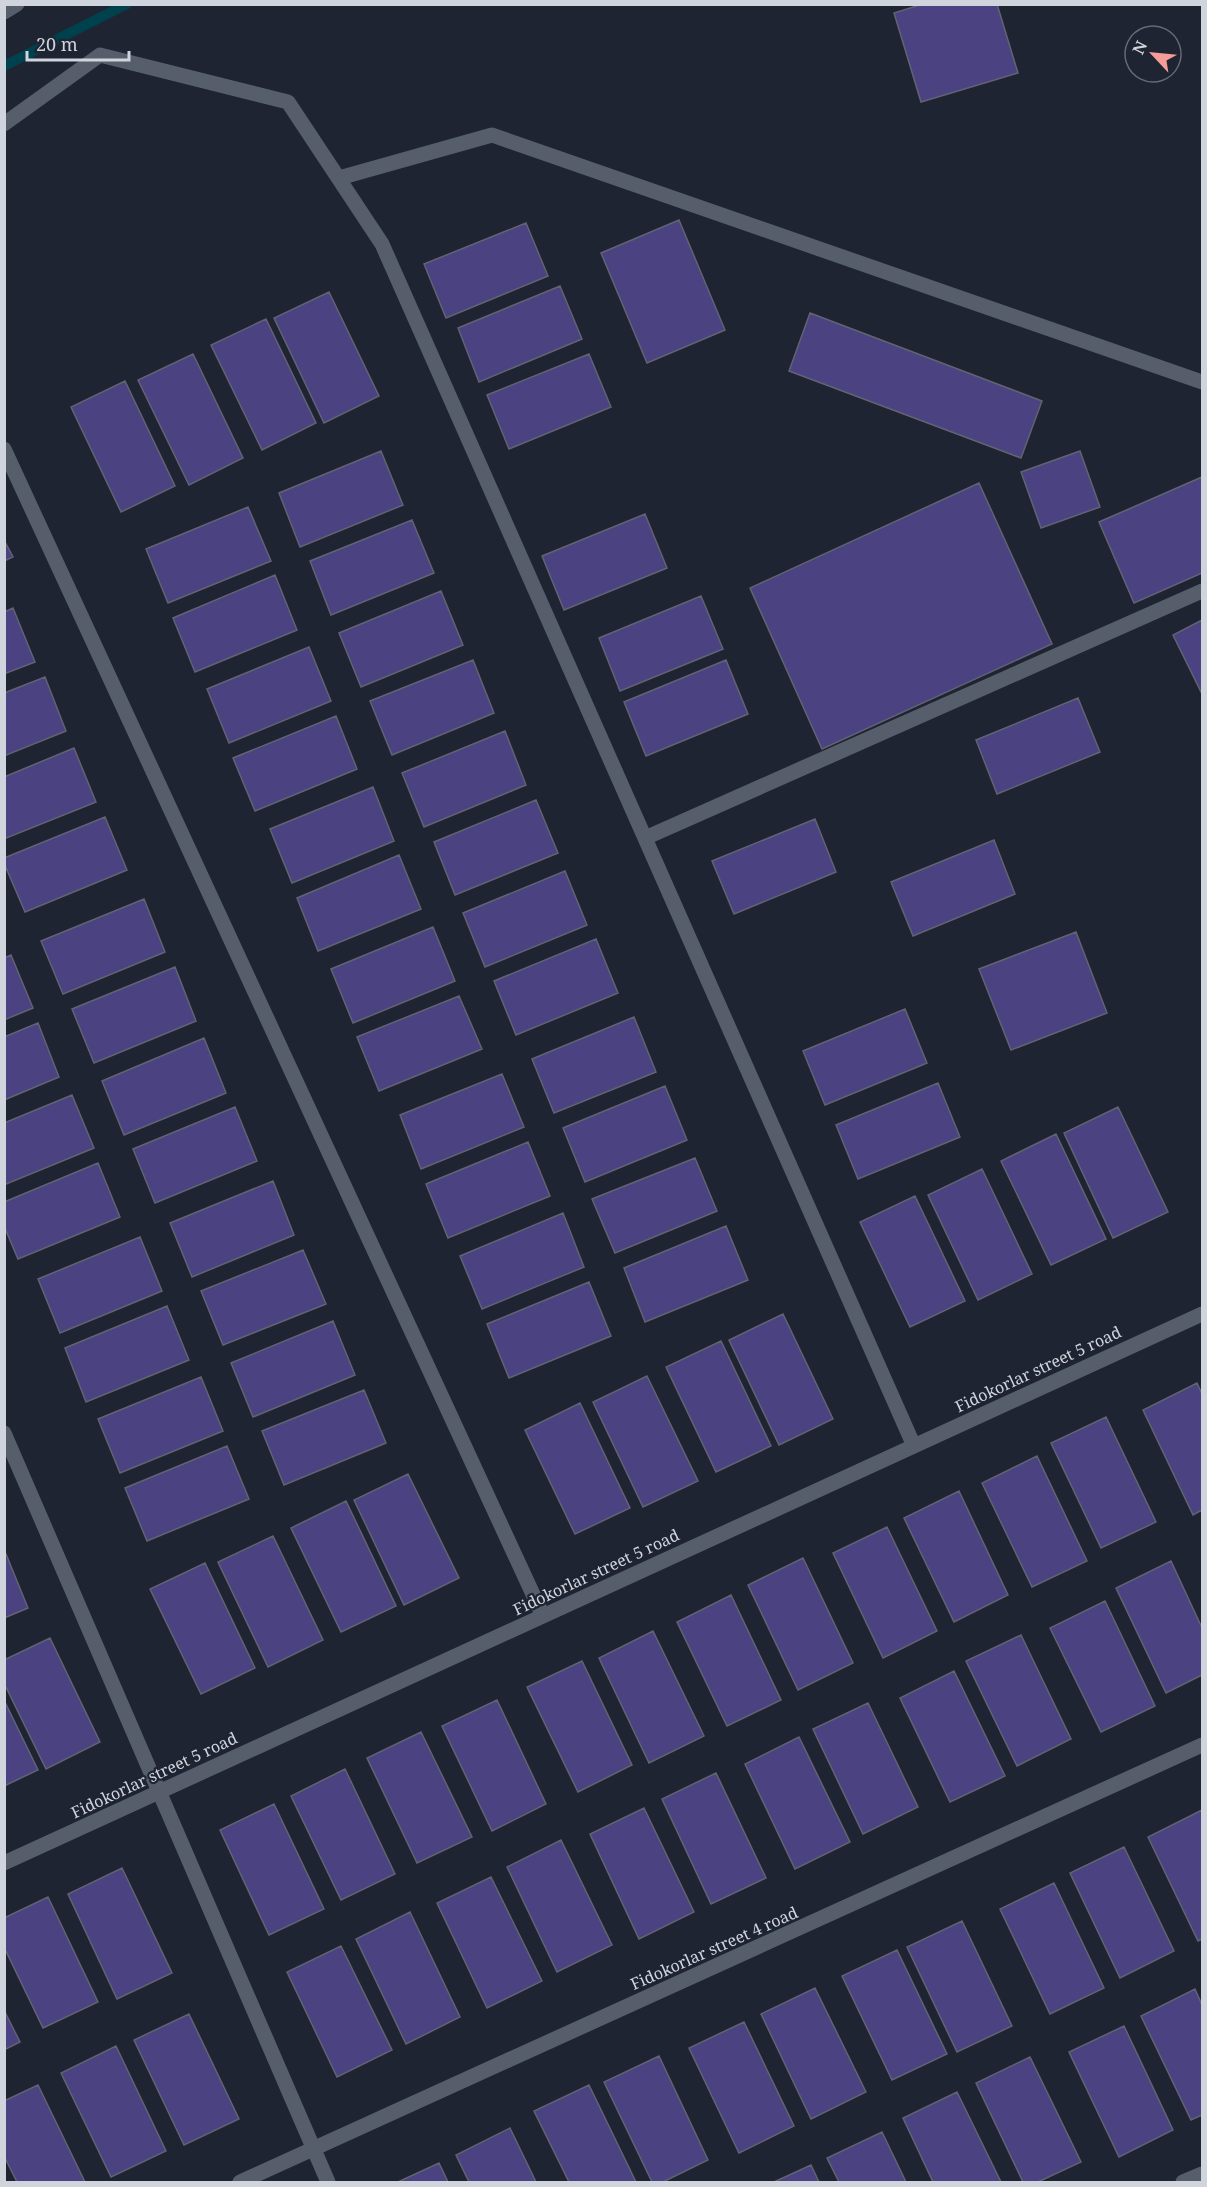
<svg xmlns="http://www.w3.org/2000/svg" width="1207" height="2187" viewBox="0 0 1207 2187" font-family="'Noto Serif',serif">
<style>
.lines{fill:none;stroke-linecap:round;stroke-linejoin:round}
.stream{stroke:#00414e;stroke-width:10}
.building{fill:#4b4282;stroke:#636273;stroke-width:1.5}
.street{stroke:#565e6c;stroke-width:15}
.labels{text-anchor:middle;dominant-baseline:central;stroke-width:4.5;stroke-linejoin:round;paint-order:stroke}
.street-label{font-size:16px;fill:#d0d4dd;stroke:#1e2431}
</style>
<rect width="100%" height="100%" fill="#1e2431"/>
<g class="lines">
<path class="stream" d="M 4,66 L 127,4"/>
</g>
<path class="building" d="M 923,4 L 997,4 L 1018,73 L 921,102 L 894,13 Z
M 679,220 L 725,330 L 647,363 L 601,253 Z
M 526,223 L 548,276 L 446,318 L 424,264 Z
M 560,286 L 582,339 L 479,382 L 458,328 Z
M 329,292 L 379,396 L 324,423 L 274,318 Z
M 810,313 L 1042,401 L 1021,458 L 789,371 Z
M 266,319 L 316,423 L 262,450 L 211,345 Z
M 193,354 L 243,458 L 189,485 L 138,380 Z
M 589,354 L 611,407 L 509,449 L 487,395 Z
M 125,381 L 175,486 L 121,512 L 71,407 Z
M 381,451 L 403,505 L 300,547 L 279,493 Z
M 1080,451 L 1100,507 L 1041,528 L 1021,472 Z
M 1202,477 L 1202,573 L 1134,603 L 1099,522 Z
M 979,483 L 1052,644 L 822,749 L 750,588 Z
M 248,507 L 271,561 L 168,603 L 146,549 Z
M 645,514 L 667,568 L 564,610 L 542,556 Z
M 412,520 L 434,573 L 331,615 L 310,561 Z
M 4,540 L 13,557 L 4,561 Z
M 275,575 L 297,630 L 195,672 L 173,618 Z
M 441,591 L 463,645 L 361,687 L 339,633 Z
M 701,596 L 723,649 L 620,691 L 599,638 Z
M 13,608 L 35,662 L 4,674 L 4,612 Z
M 1202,620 L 1202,694 L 1173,635 Z
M 309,647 L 331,701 L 229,743 L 207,689 Z
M 473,660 L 494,713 L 392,755 L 370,701 Z
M 726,660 L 748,714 L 646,756 L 624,702 Z
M 45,677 L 66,731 L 4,756 L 4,693 Z
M 1078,698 L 1100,752 L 997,794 L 976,740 Z
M 336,716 L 357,769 L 255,811 L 233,758 Z
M 505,731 L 526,785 L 424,827 L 402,773 Z
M 74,748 L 96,802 L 4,839 L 4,777 Z
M 373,787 L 394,841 L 292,883 L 270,829 Z
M 536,800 L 558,853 L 455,895 L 434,842 Z
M 105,817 L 127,870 L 25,912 L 4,863 L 4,858 Z
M 815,819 L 836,872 L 734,914 L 712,861 Z
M 994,840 L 1015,894 L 913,936 L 891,882 Z
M 399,855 L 421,909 L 318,951 L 297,898 Z
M 565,871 L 587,925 L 485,967 L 463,913 Z
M 144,899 L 165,952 L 63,994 L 41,941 Z
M 433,927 L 455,981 L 353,1023 L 331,969 Z
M 1076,932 L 1107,1013 L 1011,1050 L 979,969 Z
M 596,939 L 618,993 L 516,1035 L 494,981 Z
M 11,955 L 33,1008 L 4,1020 L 4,958 Z
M 175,967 L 196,1021 L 94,1063 L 72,1009 Z
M 459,996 L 482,1049 L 379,1091 L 357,1037 Z
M 905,1009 L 927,1063 L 825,1105 L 803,1051 Z
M 634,1017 L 656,1072 L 554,1113 L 532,1059 Z
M 38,1023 L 59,1077 L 4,1100 L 4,1037 Z
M 204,1038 L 226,1093 L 124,1135 L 102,1081 Z
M 502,1074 L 524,1127 L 421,1169 L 400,1115 Z
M 938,1083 L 960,1137 L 858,1179 L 836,1125 Z
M 665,1086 L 687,1140 L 585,1182 L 563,1128 Z
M 72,1095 L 94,1148 L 4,1185 L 4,1123 Z
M 235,1107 L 257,1161 L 155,1203 L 133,1149 Z
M 1118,1107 L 1168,1212 L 1113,1238 L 1064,1133 Z
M 1056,1134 L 1106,1239 L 1051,1265 L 1001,1161 Z
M 528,1142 L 550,1196 L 448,1238 L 426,1184 Z
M 695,1158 L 717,1211 L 615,1253 L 592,1199 Z
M 98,1163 L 120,1217 L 18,1259 L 4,1226 L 4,1202 Z
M 982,1169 L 1032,1274 L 978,1300 L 928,1195 Z
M 273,1181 L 294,1235 L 192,1277 L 170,1223 Z
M 915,1196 L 965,1301 L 910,1327 L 860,1222 Z
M 563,1213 L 584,1267 L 482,1309 L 460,1256 Z
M 726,1226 L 748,1280 L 645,1322 L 624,1268 Z
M 140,1237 L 162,1291 L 60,1333 L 38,1279 Z
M 303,1250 L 326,1304 L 223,1345 L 201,1291 Z
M 589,1282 L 611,1336 L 509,1378 L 487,1324 Z
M 167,1306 L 189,1360 L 86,1402 L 65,1348 Z
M 783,1314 L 833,1419 L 779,1445 L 729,1340 Z
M 333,1321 L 355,1375 L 253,1417 L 231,1363 Z
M 721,1341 L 771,1446 L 716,1472 L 666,1367 Z
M 647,1376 L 698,1481 L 643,1507 L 593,1402 Z
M 201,1377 L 223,1431 L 120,1473 L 98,1419 Z
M 1197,1383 L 1202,1394 L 1202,1510 L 1193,1515 L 1143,1410 Z
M 364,1390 L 386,1443 L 284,1485 L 262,1431 Z
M 580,1403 L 630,1508 L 575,1534 L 525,1430 Z
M 1106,1417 L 1156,1522 L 1101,1548 L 1051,1443 Z
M 227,1446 L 249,1499 L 147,1541 L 125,1488 Z
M 1037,1456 L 1087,1561 L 1032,1587 L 982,1483 Z
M 408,1474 L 459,1578 L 404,1605 L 354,1500 Z
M 959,1491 L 1008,1595 L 954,1622 L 904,1518 Z
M 346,1501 L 396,1606 L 341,1632 L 291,1528 Z
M 887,1527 L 937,1631 L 883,1658 L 833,1553 Z
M 273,1536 L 323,1640 L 268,1667 L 218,1562 Z
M 6,1554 L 28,1608 L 4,1618 L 4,1555 Z
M 803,1558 L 853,1663 L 798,1690 L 748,1585 Z
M 1171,1561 L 1202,1628 L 1202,1675 L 1166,1693 L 1116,1588 Z
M 205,1563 L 255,1668 L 201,1694 L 150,1589 Z
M 731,1595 L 781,1700 L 727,1726 L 677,1622 Z
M 1105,1601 L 1155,1706 L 1101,1732 L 1050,1628 Z
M 653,1631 L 704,1736 L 649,1763 L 599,1658 Z
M 1021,1635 L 1071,1739 L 1017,1766 L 966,1661 Z
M 50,1638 L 100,1742 L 46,1769 L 4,1683 L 4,1660 Z
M 582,1661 L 632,1765 L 578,1792 L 527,1687 Z
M 954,1671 L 1005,1776 L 950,1802 L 900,1698 Z
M 4,1700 L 38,1770 L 4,1786 Z
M 497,1700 L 546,1804 L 492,1831 L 442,1726 Z
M 868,1703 L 918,1807 L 863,1834 L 813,1729 Z
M 421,1732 L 472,1837 L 417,1863 L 367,1758 Z
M 799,1737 L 850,1842 L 795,1869 L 745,1764 Z
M 345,1769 L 395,1874 L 341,1900 L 291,1796 Z
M 716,1773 L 766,1878 L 711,1904 L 662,1799 Z
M 274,1804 L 324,1909 L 269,1935 L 220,1830 Z
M 644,1808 L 694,1912 L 639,1939 L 590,1834 Z
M 1202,1810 L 1202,1939 L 1198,1941 L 1148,1837 Z
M 561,1840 L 612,1945 L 557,1972 L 507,1867 Z
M 1124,1847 L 1174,1951 L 1120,1978 L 1070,1873 Z
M 122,1868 L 172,1973 L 117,1999 L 68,1894 Z
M 491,1877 L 542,1981 L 487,2008 L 437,1903 Z
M 1054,1883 L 1104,1988 L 1050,2014 L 1000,1909 Z
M 48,1897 L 98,2002 L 43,2028 L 4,1947 L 4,1918 Z
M 410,1912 L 460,2017 L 406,2044 L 356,1939 Z
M 962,1921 L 1012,2026 L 957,2052 L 907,1947 Z
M 341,1946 L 392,2050 L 337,2077 L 287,1972 Z
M 897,1950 L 947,2054 L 892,2080 L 842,1976 Z
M 815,1988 L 866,2092 L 811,2119 L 761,2014 Z
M 1195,1989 L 1202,2005 L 1202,2115 L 1191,2120 L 1141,2016 Z
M 4,2010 L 20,2042 L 4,2050 Z
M 189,2014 L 239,2119 L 184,2145 L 134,2040 Z
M 744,2022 L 794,2126 L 739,2153 L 689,2048 Z
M 1124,2026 L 1173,2130 L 1119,2157 L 1069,2052 Z
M 116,2046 L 166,2151 L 111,2177 L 61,2073 Z
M 659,2056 L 708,2160 L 663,2182 L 652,2182 L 604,2082 Z
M 1030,2057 L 1081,2162 L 1038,2182 L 1023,2182 L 976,2083 Z
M 38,2085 L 85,2182 L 17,2182 L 4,2156 L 4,2101 Z
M 589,2085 L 636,2182 L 569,2182 L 534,2111 Z
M 957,2092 L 1001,2182 L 933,2182 L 903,2118 Z
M 510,2128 L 536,2182 L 469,2182 L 456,2155 Z
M 882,2132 L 906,2182 L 839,2182 L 827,2158 Z
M 439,2163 L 448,2182 L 398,2182 Z
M 811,2165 L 819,2182 L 774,2182 Z"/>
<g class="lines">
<path class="street" d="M 4,12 L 17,4
M 4,124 L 100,55 L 288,102 L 382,244 L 914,1446
M 339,178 L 492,135 L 1202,382
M 4,449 L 543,1616
M 645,838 L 1202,591
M 4,1433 L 328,2182
M 4,1863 L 1202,1314
M 240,2182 L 1202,1745
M 1183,2182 L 1202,2174"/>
</g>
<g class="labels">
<g class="street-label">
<text transform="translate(1038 1369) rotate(-25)">Fidokorlar street 5 road</text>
<text transform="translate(596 1572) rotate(-25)">Fidokorlar street 5 road</text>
<text transform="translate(154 1775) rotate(-25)">Fidokorlar street 5 road</text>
<text transform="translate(714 1948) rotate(-24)">Fidokorlar street 4 road</text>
</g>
</g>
<rect width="1207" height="2187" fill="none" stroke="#d0d4dd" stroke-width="12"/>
<g transform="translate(1153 54) rotate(296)"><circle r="28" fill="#1e2431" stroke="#656a76" stroke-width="1.5"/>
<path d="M0-4.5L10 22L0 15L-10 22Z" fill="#f59b98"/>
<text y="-9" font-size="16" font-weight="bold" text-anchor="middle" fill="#d0d4dd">N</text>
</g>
<path d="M27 51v9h102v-9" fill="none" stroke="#d0d4dd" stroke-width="3"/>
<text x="36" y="51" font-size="18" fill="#d0d4dd" stroke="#1e2431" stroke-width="4.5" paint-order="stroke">20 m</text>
</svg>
